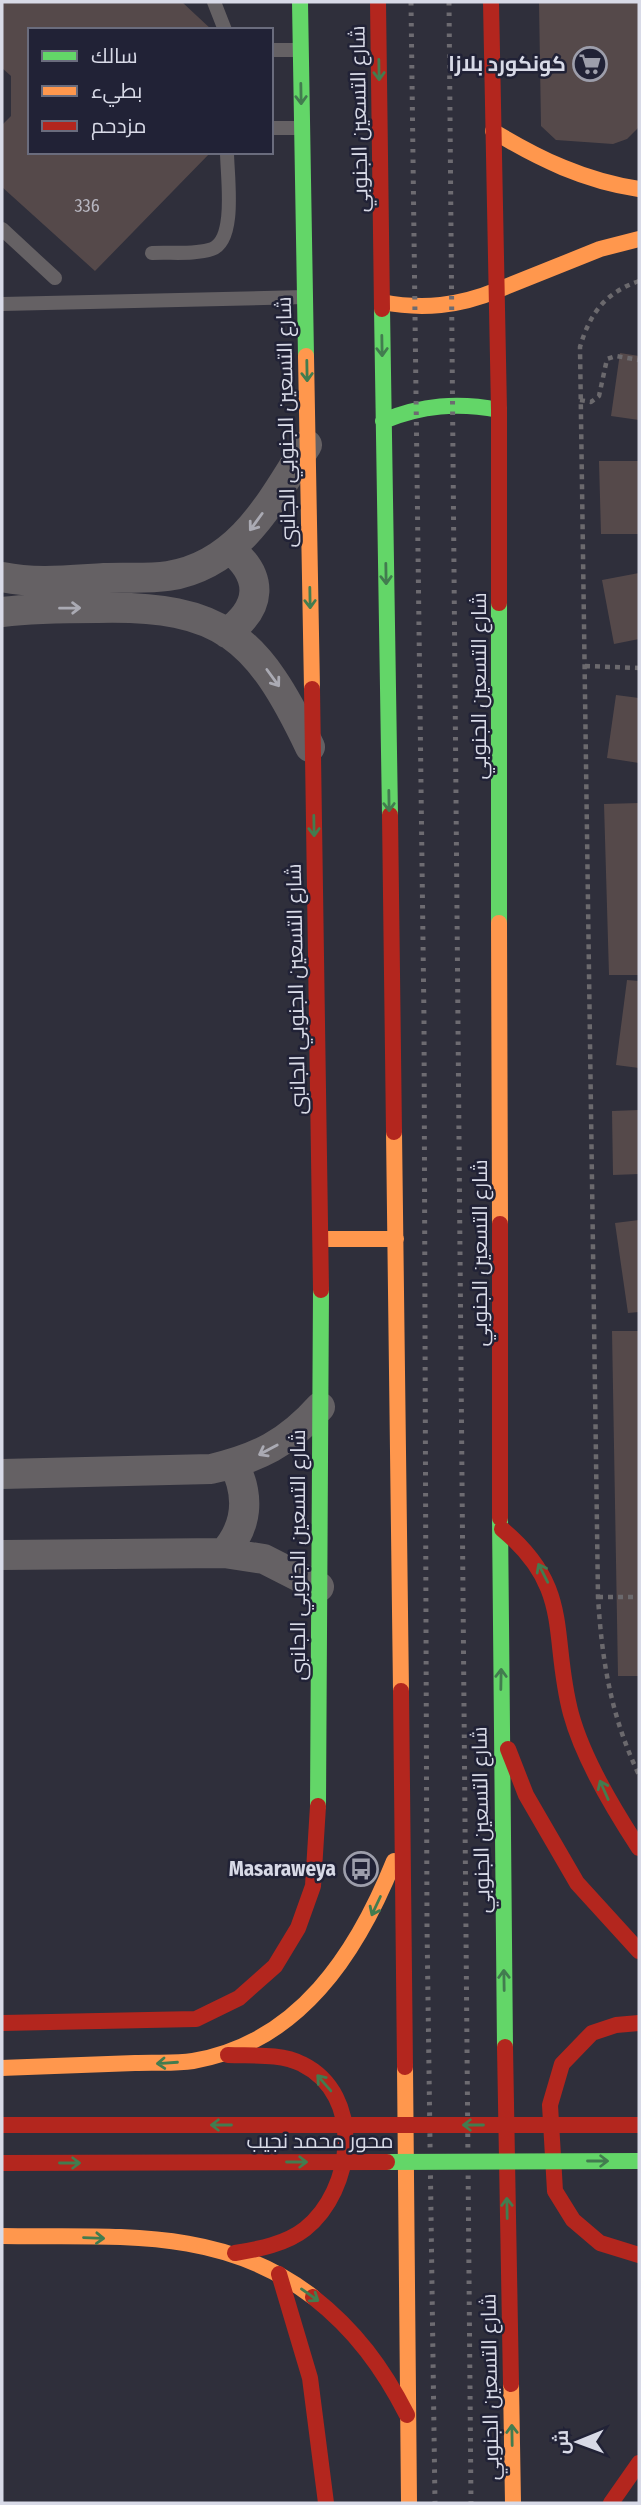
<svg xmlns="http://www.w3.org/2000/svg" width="641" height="2505" viewBox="0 0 641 2505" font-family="'Fira Sans Condensed',Cairo,sans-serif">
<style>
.building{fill:#55494a}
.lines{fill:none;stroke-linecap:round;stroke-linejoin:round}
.path{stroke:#6b696d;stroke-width:4.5;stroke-dasharray:5 5;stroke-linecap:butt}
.lane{stroke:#656164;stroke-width:14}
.street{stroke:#656164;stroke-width:30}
.fast{stroke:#63d668;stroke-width:16}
.slow{stroke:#ff974d;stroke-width:16}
.jam{stroke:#b3261e;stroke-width:16}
.rail{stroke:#6d6b71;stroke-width:5;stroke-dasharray:3.5 7;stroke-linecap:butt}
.fast-bridge{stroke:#63d668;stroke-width:16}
.jam-bridge{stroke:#b3261e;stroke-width:16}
.oneway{stroke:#427c4f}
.oneway2{stroke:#aaaab3}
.labels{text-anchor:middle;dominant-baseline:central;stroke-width:5;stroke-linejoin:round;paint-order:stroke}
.number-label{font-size:18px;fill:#b7b6c0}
.poi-label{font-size:21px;font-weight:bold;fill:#d8dae7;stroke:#212236;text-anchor:end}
.street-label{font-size:21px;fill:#d8dae7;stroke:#212236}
</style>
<rect width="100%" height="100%" fill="#2f2f3b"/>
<path class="building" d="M 2,2 L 182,2 L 212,30 L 30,30 L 30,152 L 211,152 L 95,271 L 2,187 L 2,125 L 11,116 L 11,76 L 2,68 Z
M 539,2 L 639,2 L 639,127 L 627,139 L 613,144 L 556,140 L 541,126 Z
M 620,353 L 639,356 L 639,420 L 611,416 Z
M 599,461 L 639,461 L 639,534 L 601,534 Z
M 639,573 L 639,639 L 614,644 L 602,580 Z
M 616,695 L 639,698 L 639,763 L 607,758 Z
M 639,803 L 639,975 L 609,975 L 604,804 Z
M 627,980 L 639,981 L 639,1068 L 616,1065 Z
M 639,1110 L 639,1174 L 613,1175 L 612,1111 Z
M 639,1220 L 639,1312 L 628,1313 L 615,1223 Z
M 612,1331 L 639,1331 L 639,1676 L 618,1676 Z"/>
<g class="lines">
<path class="path" d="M 639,281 C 605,293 590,313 580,347 L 598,1597 C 602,1662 611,1716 639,1775
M 580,400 L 591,402 L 599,396 L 607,359 L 616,356 L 639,360
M 585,666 L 639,668
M 598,1597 L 639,1597"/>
<path class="lane" d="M 214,2 L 225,30
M 271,50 L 298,50
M 271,128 L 300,128
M 2,229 L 55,278
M 152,253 C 171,252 195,255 212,249 C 237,240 227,175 227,152
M 2,304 L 305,297"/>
<path class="street" d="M 2,577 C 35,584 70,580 104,578 C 125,577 147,579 168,576 C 240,565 272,500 307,445
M 2,612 C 34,608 66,608 98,608 C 223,605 258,638 310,747
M 227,633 C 262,607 264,577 230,549
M 2,1474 L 211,1469 C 258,1458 288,1443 320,1407
M 224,1553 C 248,1526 250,1496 234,1464
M 2,1555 L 224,1553 L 264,1559 L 319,1587"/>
<path class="fast" d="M 300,2 L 306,356
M 382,309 L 390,815
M 383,421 C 422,405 458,402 499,410
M 499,603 L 499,923
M 500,1518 L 505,2047
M 318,1806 L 321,1290"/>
<path class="slow" d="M 493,131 C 539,159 585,181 639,189
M 498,290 L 600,249 L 639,239
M 382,302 C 423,310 459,306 498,290
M 306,356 L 312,689
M 499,923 L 500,1224
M 394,1132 L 401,1691
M 321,1239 L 396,1239
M 405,2067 L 409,2503
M 2,2068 C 46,2066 90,2065 135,2063 C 154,2062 174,2064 193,2061 C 299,2043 357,1953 394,1861
M 2,2236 C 113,2238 220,2225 313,2297
M 511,2384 L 513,2503"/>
<path class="jam" d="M 378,2 L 382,309
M 491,2 L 499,410 L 499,603
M 312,689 L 321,1290
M 390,815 L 394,1132
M 500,1224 L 500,1518
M 502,1529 C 574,1589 550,1635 571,1714 C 583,1758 614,1810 639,1848
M 401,1691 L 405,2067
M 508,1749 L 526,1795 L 577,1883 L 639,1951
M 2,2023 L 196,2019 L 239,1998 L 275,1966 L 298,1928 L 313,1886 L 318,1806
M 639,2023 L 616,2025 L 592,2033 L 562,2064 L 550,2105 L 555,2191 L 573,2220 L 600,2243 L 639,2255
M 505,2047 L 511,2384
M 228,2055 C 251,2056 281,2053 302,2064 C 365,2095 354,2190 305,2229 C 286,2244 259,2249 235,2253
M 279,2274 L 310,2378 L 326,2503
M 313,2297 C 355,2330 383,2368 407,2415
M 611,2503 L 639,2463"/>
<path class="rail" d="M 411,2 L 424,1020 L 427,1926 L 435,2503
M 449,2 L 471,2503"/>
<path class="fast-bridge" d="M 387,2162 L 639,2161"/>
<path class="jam-bridge" d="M 2,2125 L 639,2125
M 2,2163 L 387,2162"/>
</g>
<defs><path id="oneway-shaft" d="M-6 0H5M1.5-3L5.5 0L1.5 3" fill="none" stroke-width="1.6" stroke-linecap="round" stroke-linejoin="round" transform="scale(1.75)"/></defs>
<g class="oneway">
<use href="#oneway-shaft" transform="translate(379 70) rotate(89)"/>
<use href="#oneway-shaft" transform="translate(301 94) rotate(89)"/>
<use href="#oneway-shaft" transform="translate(382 346) rotate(89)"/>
<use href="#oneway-shaft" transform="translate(307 371) rotate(89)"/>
<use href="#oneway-shaft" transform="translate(386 574) rotate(89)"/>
<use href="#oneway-shaft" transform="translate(310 598) rotate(89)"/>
<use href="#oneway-shaft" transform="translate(389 801) rotate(89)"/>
<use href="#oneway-shaft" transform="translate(314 826) rotate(89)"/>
<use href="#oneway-shaft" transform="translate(543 1573) rotate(-117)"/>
<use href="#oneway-shaft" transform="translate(501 1679) rotate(-89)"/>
<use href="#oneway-shaft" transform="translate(604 1790) rotate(-114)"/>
<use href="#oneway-shaft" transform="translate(376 1906) rotate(115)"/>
<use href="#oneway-shaft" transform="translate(504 1980) rotate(-91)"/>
<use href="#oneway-shaft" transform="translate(167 2063) rotate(176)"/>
<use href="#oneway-shaft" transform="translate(324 2083) rotate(-131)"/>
<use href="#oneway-shaft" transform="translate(221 2125) rotate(-180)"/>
<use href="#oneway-shaft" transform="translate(473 2125) rotate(-180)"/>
<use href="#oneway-shaft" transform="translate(598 2161)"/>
<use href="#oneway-shaft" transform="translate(297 2162)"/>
<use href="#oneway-shaft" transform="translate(70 2163)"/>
<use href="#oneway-shaft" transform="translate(507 2208) rotate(-91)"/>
<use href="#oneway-shaft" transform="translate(94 2238) rotate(2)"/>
<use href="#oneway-shaft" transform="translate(310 2295) rotate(35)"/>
<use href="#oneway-shaft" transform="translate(512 2435) rotate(-91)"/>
</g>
<g class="oneway2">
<use href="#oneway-shaft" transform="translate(256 522) rotate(126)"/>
<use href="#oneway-shaft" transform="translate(70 608) rotate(-1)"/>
<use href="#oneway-shaft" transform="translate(273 678) rotate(54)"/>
<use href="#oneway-shaft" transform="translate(268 1450) rotate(152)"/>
</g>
<defs>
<g id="supermarket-ring" transform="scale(1.75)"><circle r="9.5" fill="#212236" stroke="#9d9eab" stroke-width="1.5"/><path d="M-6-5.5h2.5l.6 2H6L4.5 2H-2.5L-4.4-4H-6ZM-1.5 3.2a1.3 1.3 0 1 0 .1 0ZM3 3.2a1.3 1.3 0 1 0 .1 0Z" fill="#9d9eab"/></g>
<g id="bus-ring" transform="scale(1.75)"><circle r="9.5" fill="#212236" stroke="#9d9eab" stroke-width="1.5"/><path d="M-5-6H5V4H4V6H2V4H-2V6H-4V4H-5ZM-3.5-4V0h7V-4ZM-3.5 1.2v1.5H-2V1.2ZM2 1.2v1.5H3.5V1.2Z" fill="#9d9eab"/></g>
</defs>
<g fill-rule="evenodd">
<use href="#supermarket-ring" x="590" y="64"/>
<use href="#bus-ring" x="361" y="1869"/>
</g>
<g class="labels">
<g class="number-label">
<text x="87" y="206">336</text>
</g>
<g class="poi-label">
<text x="566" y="64">كونكورد بلازا</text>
<text x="336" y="1869">Masaraweya</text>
</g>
<g class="street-label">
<text transform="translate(359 119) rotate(-91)">شارع التسعين الجنوبي</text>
<text transform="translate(286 422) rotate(-91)">شارع التسعين الجنوبي الجانبى</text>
<text transform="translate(479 686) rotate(-90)">شارع التسعين الجنوبي</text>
<text transform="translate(296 989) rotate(-91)">شارع التسعين الجنوبي الجانبى</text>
<text transform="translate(480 1253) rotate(-90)">شارع التسعين الجنوبي</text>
<text transform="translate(298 1555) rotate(-90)">شارع التسعين الجنوبي الجانبى</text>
<text transform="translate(481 1820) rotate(-91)">شارع التسعين الجنوبي</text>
<text x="320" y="2141">محور محمد نجيب</text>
<text transform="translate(490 2387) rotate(-91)">شارع التسعين الجنوبي</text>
</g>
</g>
<rect width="641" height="2505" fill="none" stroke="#d8dae7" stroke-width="7"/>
<rect x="28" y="28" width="245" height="126" fill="#212236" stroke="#6a6c7d" stroke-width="2"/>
<rect x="42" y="51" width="35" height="10" fill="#63d668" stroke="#6a6c7d" stroke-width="2"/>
<text x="91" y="63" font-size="21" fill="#d8dae7">سالك</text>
<rect x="42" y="86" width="35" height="10" fill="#ff974d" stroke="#6a6c7d" stroke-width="2"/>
<text x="91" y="98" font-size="21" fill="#d8dae7">بطيء</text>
<rect x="42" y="121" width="35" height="10" fill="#b3261e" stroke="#6a6c7d" stroke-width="2"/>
<text x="91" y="133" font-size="21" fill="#d8dae7">مزدحم</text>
<g transform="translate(578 2442) rotate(269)" stroke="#212236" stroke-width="5" paint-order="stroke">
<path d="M0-5L12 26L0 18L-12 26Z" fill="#d8dae7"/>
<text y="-10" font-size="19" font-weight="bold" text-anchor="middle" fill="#d8dae7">ش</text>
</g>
</svg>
